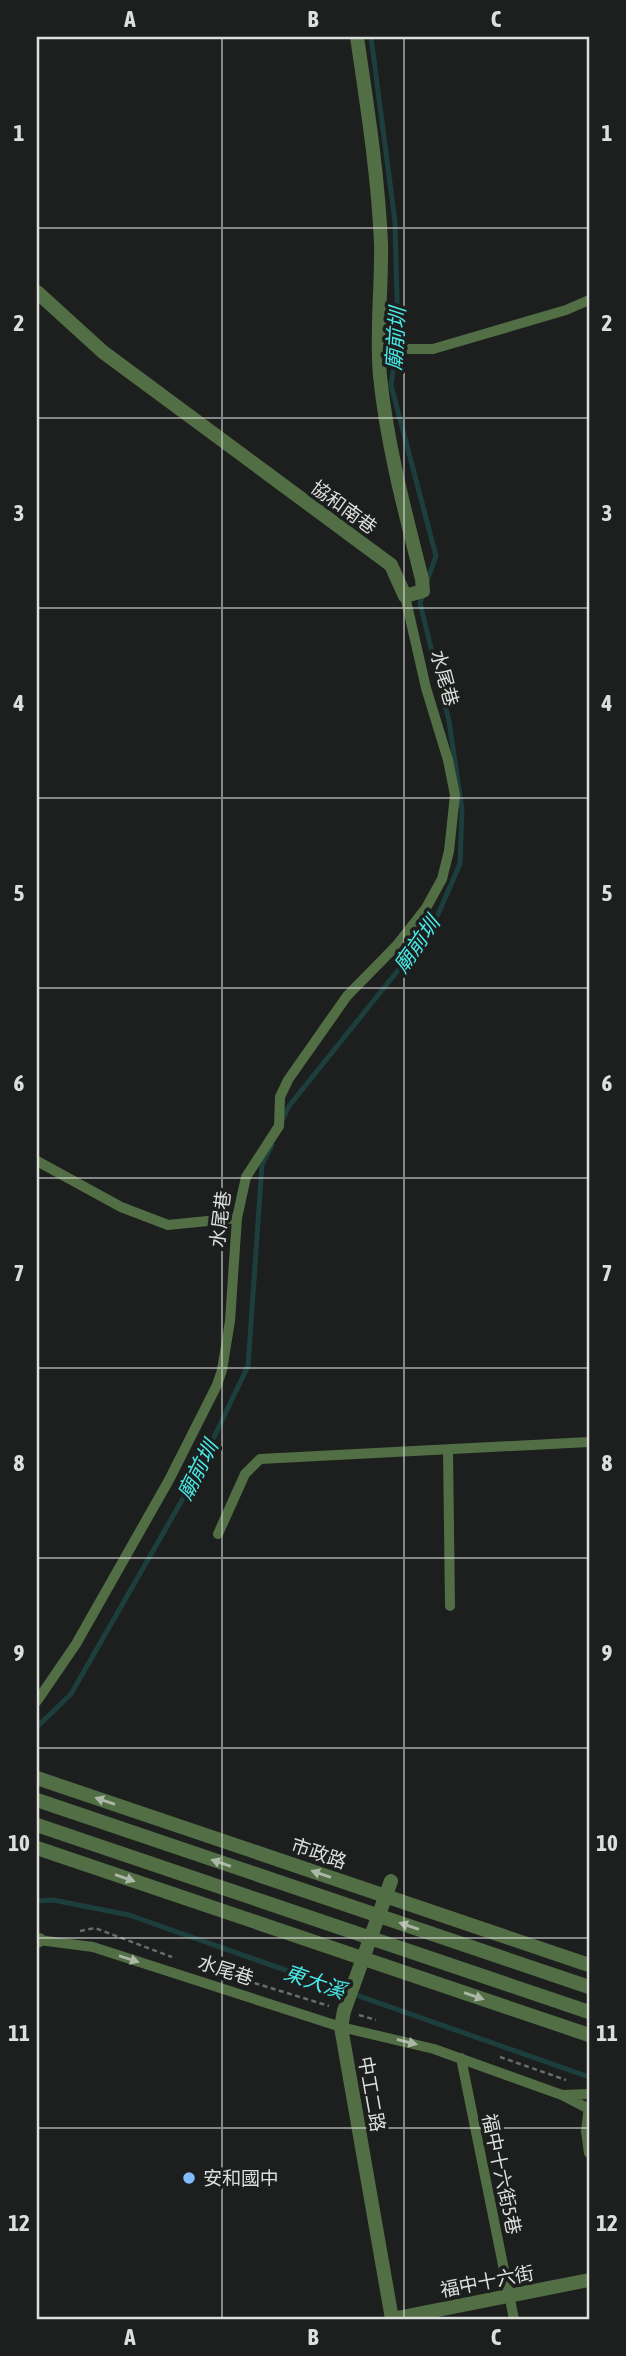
<svg xmlns="http://www.w3.org/2000/svg" width="626" height="2356" viewBox="0 0 626 2356" font-family="'Asap Condensed','Noto Sans TC',sans-serif">
<style>
.lines{fill:none;stroke-linecap:round;stroke-linejoin:round}
.stream{stroke:#1c3f3e;stroke-width:5}
.path{stroke:#6a6c6a;stroke-width:2.5;stroke-dasharray:5 3.5;stroke-linecap:butt}
.service{stroke:#526e44;stroke-width:10}
.minor{stroke:#526e44;stroke-width:14}
.tertiary{stroke:#526e44;stroke-width:14}
.oneway{fill:#acb7a7}
.grid{fill:none;stroke:#dddfdd;stroke-width:2;stroke-opacity:0.55}
.poi-dot{fill:#83bcfb;stroke:#1c1f1d;stroke-width:2.5}
.labels{text-anchor:middle;dominant-baseline:central;stroke-width:7;stroke-linejoin:round;paint-order:stroke}
.street-label{font-size:19px;fill:#dddfdd;stroke:#1c1f1d}
.poi-label{font-size:19px;fill:#dddfdd;stroke:#1c1f1d;text-anchor:start}
.water-label{font-size:21px;font-style:italic;fill:#47e9e7;stroke:#1c1f1d}
.neatline{fill:none;stroke:#dddfdd;stroke-width:2.5}
.grid-label{font-size:23px;text-anchor:middle;font-weight:bold;fill:#dddfdd}
</style>
<rect width="100%" height="100%" fill="#1c1f1d"/>
<g class="lines">
<path class="stream" d="M 371,37 L 395,222 L 398,336 L 391,385 L 436,556 L 427,581
M 281,1123 L 289,1106 L 432,928 L 460,864 L 462,810 L 449,721 L 420,603 L 423,594
M 37,1727 L 71,1694 L 193,1481 L 248,1366 L 262,1165 L 272,1145
M 37,1901 L 53,1900 L 129,1915 L 589,2077"/>
<path class="path" d="M 80,1931 L 95,1928 L 172,1957
M 222,1973 L 329,2006
M 359,2015 L 376,2020
M 500,2057 L 566,2080"/>
<path class="service" d="M 378,345 L 404,349 L 433,349 L 566,310 L 589,300
M 37,1161 L 121,1207 L 168,1225 L 237,1218
M 448,1449 L 450,1606
M 218,1534 L 245,1474 L 260,1459 L 589,1442
M 37,1701 L 76,1644 L 169,1480 L 217,1385 L 222,1370 L 230,1321 L 237,1218 L 246,1177 L 279,1126 L 280,1097 L 288,1080 L 347,996 L 396,946 L 426,908 L 442,879 L 449,851 L 455,795 L 448,760 L 426,688 L 405,596
M 39,1940 L 93,1947 L 341,2027 L 434,2049 L 562,2095 L 589,2109
M 461,2058 L 514,2319
M 563,2095 L 589,2094
M 589,2106 L 586,2131 L 589,2153"/>
<path class="minor" d="M 37,292 L 103,352 L 391,565 L 405,596 L 423,591 L 422,579 C 405,512 387,445 380,376 C 376,332 382,287 381,243 C 378,174 367,105 357,37
M 37,1778 L 589,1965
M 37,1848 L 589,2035
M 391,1881 L 344,2011 L 341,2027 L 392,2319
M 37,1941 L 39,1940
M 392,2319 L 589,2280"/>
<path class="tertiary" d="M 37,1800 L 589,1987
M 37,1825 L 589,2012"/>
</g>
<defs><path id="oneway-solid" d="M-6-.8H1V-3.2L6.5 0L1 3.2V.8H-6Z" transform="scale(1.75)"/></defs>
<g class="oneway">
<use href="#oneway-solid" transform="translate(105 1801) rotate(-161)"/>
<use href="#oneway-solid" transform="translate(221 1863) rotate(-161)"/>
<use href="#oneway-solid" transform="translate(321 1874) rotate(-161)"/>
<use href="#oneway-solid" transform="translate(125 1878) rotate(19)"/>
<use href="#oneway-solid" transform="translate(409 1926) rotate(-161)"/>
<use href="#oneway-solid" transform="translate(129 1959) rotate(18)"/>
<use href="#oneway-solid" transform="translate(474 1996) rotate(19)"/>
<use href="#oneway-solid" transform="translate(407 2042) rotate(14)"/>
</g>
<path class="grid" d="M 222,37 L 222,2319M 404,37 L 404,2319M 37,228 L 589,228M 37,418 L 589,418M 37,608 L 589,608M 37,798 L 589,798M 37,988 L 589,988M 37,1178 L 589,1178M 37,1368 L 589,1368M 37,1558 L 589,1558M 37,1748 L 589,1748M 37,1938 L 589,1938M 37,2128 L 589,2128"/>
<circle class="poi-dot" cx="189" cy="2178" r="7"/>
<g class="labels">
<g class="street-label">
<text transform="translate(344 507) rotate(36)">協和南巷</text>
<text transform="translate(445 678) rotate(75)">水尾巷</text>
<text transform="translate(220 1219) rotate(-83)">水尾巷</text>
<text transform="translate(319 1853) rotate(19)">市政路</text>
<text transform="translate(226 1970) rotate(18)">水尾巷</text>
<text transform="translate(372 2094) rotate(80)">中工二路</text>
<text transform="translate(502 2174) rotate(78)">福中十六街5巷</text>
<text transform="translate(487 2281) rotate(-11)">福中十六街</text>
</g>
<g class="poi-label">
<text x="203" y="2178">安和國中</text>
</g>
<g class="water-label">
<text transform="translate(395 339) rotate(-86)">廟前圳</text>
<text transform="translate(416 944) rotate(-55)">廟前圳</text>
<text transform="translate(197 1470) rotate(-63)">廟前圳</text>
<text transform="translate(315 1981) rotate(19)">東大溪</text>
</g>
</g>
<rect width="626" height="2356" fill="none" stroke="#1c1f1d" stroke-width="77"/>
<rect x="38" y="38" width="550" height="2280" class="neatline"/>
<g class="grid-label">
<text x="130" y="27">A</text>
<text x="313" y="27">B</text>
<text x="496" y="27">C</text>
<text x="19" y="141">1</text>
<text x="607" y="141">1</text>
<text x="19" y="331">2</text>
<text x="607" y="331">2</text>
<text x="19" y="521">3</text>
<text x="607" y="521">3</text>
<text x="19" y="711">4</text>
<text x="607" y="711">4</text>
<text x="19" y="901">5</text>
<text x="607" y="901">5</text>
<text x="19" y="1091">6</text>
<text x="607" y="1091">6</text>
<text x="19" y="1281">7</text>
<text x="607" y="1281">7</text>
<text x="19" y="1471">8</text>
<text x="607" y="1471">8</text>
<text x="19" y="1661">9</text>
<text x="607" y="1661">9</text>
<text x="19" y="1851">10</text>
<text x="607" y="1851">10</text>
<text x="19" y="2041">11</text>
<text x="607" y="2041">11</text>
<text x="19" y="2231">12</text>
<text x="607" y="2231">12</text>
<text x="130" y="2345">A</text>
<text x="313" y="2345">B</text>
<text x="496" y="2345">C</text>
</g>
</svg>
